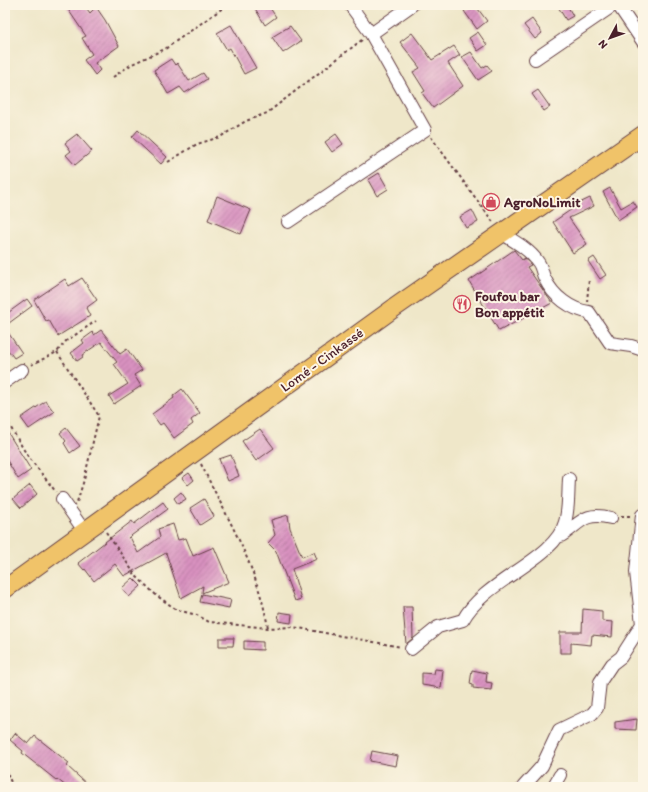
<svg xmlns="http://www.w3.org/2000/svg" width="648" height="792" viewBox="0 0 648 792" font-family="Itim,sans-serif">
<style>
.building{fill:url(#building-hatch)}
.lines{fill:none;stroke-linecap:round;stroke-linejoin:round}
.minor-casing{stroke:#633d43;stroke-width:14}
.highway-casing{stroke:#633d43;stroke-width:20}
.path{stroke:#633d43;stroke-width:2;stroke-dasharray:3 3;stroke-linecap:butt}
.minor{stroke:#fff;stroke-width:12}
.highway{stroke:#f0c369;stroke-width:18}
.labels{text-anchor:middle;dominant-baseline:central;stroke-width:4;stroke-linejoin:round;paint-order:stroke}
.poi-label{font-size:14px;font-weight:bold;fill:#4a1f2b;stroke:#fcf5e5;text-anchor:start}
.street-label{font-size:14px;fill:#4a1f2b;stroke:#fcf5e5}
</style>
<defs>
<pattern id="building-hatch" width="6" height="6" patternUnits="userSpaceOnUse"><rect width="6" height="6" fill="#d891bf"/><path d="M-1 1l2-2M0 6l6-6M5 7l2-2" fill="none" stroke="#b1769b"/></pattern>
</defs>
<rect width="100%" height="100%" fill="#fcf5e5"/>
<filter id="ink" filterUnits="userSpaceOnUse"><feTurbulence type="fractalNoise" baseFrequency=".025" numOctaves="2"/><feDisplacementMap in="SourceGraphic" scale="8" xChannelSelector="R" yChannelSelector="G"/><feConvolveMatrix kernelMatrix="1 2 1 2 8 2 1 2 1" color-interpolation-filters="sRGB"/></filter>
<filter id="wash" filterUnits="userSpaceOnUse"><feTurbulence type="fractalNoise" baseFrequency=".012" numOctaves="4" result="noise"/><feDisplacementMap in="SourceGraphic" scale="16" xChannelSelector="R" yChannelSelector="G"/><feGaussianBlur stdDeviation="0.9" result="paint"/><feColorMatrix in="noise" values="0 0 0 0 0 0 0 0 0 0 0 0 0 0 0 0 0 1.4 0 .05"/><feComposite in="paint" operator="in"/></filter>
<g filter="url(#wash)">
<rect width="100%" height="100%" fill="#efe7c9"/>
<g id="blocks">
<path class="building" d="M 65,5 L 84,5 L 90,13 L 96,7 L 105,20 L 119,46 L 95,63 L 100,70 L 95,75 L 84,60 L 92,54 L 82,38 L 86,36 Z
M 253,5 L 268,5 L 276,17 L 265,25 Z
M 473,5 L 475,5 L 487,21 L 477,29 L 464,11 Z
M 557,5 L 567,5 L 573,16 L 566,20 Z
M 532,19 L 542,33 L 535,39 L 524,25 Z
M 231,25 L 256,68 L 244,74 L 230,48 L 227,50 L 217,33 Z
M 290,26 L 301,41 L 283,53 L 272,37 Z
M 478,32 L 487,45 L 478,51 L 469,38 Z
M 412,33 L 432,60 L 454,46 L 460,55 L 448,63 L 463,86 L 433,108 L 422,93 L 425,91 L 413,72 L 420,68 L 400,42 Z
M 471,52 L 482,68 L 487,65 L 492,71 L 478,80 L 462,57 Z
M 171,59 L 175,65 L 177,63 L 189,81 L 203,73 L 207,79 L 185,93 L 180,87 L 168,94 L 154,70 Z
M 538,90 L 550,107 L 544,111 L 532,94 Z
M 138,130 L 167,157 L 161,164 L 132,137 Z
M 77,134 L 92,151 L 75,165 L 66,155 L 71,151 L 65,143 Z
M 336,134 L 343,144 L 332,152 L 325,142 Z
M 379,173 L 388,189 L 377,196 L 368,180 Z
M 610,188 L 621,208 L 633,201 L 637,207 L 618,220 L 603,192 Z
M 217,196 L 251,210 L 241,234 L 208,220 Z
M 590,198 L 594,206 L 569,218 L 587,244 L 573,253 L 553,222 L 572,209 L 571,207 Z
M 472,210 L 478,222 L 466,228 L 460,217 Z
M 514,250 L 522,260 L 525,258 L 531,265 L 527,267 L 552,303 L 499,331 L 469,281 Z
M 594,257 L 606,275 L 600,279 L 588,261 Z
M 82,278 L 97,300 L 86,308 L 90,316 L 58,336 L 49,320 L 46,321 L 34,300 L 65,279 L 69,286 Z
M 27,299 L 32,306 L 5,326 L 5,315 Z
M 5,328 L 22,353 L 14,358 L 5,346 Z
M 101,330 L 120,354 L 127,349 L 142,370 L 134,375 L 141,386 L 114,404 L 109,396 L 128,384 L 114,364 L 117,362 L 101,342 L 82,355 L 83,357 L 77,361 L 71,353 L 84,343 L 82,340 L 93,332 L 94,335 Z
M 182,389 L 200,413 L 191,420 L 193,424 L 174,438 L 163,423 L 160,425 L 152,414 L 174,398 L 173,396 Z
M 46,401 L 54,412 L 29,429 L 21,418 Z
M 5,428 L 31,470 L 18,479 L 5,457 Z
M 66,428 L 80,446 L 70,453 L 64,443 L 66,441 L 60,433 Z
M 260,429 L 274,448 L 256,461 L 242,441 Z
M 231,455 L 239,476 L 228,481 L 219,459 Z
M 189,473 L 194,480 L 188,485 L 182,478 Z
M 30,485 L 37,494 L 21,508 L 13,499 Z
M 181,492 L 186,499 L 178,504 L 174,498 Z
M 204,499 L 214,516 L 200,525 L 190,508 Z
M 163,502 L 168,509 L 128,538 L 130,537 L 138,553 L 160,537 L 158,529 L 173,524 L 178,540 L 186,538 L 193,556 L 214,547 L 229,582 L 202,593 L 203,586 L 181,598 L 166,553 L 124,576 L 115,564 L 94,581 L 85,569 L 84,570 L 78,563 L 132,521 L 134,524 Z
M 288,515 L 290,528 L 302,557 L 314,552 L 317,559 L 292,569 L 301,599 L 295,601 L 276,551 L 268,543 L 275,535 L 271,520 Z
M 133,578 L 141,586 L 129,597 L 122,588 Z
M 202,594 L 231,600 L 229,608 L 200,602 Z
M 403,607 L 412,607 L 413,638 L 406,644 Z
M 583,609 L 602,611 L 602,621 L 613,622 L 612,637 L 592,635 L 591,645 L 571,643 L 571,653 L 560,653 L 560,632 L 582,632 Z
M 279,612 L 292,614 L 291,623 L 278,621 Z
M 219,638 L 234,638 L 233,646 L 219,646 Z
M 244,641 L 263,642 L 263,650 L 244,649 Z
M 435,669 L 443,670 L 441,688 L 422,685 L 422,673 L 434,674 Z
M 472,670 L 487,673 L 486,682 L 492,683 L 491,690 L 473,688 L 473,685 L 470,684 Z
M 637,719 L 636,730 L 615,729 L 615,722 Z
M 15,733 L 28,744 L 35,736 L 69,763 L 67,766 L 90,787 L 67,787 L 57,779 L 56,780 L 22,753 L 23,751 L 10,740 Z
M 372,751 L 398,756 L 396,766 L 370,761 Z"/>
</g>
</g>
<g filter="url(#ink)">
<use href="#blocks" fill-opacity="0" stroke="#633d43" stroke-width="1"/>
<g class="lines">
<g class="minor-casing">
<path id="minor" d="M 350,5 L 371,34 L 412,5
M 618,5 L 643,42
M 535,59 L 614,5
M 288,222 L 425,130 L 371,34
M 501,233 C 514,241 529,249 538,262 C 542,267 542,274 545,279 C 553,296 571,310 589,312 L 610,343 L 631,346 L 643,350
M 5,382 L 22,370
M 62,499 L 85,532
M 561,536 C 581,523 584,511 611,518
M 411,649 L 438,627 L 463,620 C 484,580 555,560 565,522 C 569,509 568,493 569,479
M 523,787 L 542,766 L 559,730 L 592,714 L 597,708 L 600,682 L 612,664 L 621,657 L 642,624 L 636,572 L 642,515
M 553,787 L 560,775"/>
</g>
<g class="highway-casing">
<path id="highway" d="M 5,589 L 394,308 L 643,135"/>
</g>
<path class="path" d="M 47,8 L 50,5
M 113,77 L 132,64 L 165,49 L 227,5
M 431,137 L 493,222
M 168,162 L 197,144 L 220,137 L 246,121 L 267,113 L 363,39
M 587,302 L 589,279
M 57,352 L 99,416 L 84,480 L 77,502
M 31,365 L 57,352 L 66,341 L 96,321
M 5,418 L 27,455 L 56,492
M 201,464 C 227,518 258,567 268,628
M 621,516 L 632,516
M 106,532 L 136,576 L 156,595 L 177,610 L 197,615 L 209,622 L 268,628 L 293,627 L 401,647
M 639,650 L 643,647
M 5,768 L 13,787"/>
<use href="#minor" class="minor"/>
<use href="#highway" class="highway"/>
</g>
</g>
<defs>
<g id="shop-ring" transform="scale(0.9)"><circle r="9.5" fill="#fcf5e5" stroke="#d1495b" stroke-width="1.5"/><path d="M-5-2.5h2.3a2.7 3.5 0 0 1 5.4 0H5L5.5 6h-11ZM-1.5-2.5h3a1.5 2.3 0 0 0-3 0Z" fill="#d1495b"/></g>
<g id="restaurant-ring" transform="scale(0.9)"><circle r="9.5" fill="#fcf5e5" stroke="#d1495b" stroke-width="1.5"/><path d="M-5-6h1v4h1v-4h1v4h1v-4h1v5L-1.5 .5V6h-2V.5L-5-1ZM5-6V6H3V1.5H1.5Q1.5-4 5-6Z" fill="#d1495b"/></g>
</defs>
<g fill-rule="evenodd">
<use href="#shop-ring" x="491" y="202"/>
<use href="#restaurant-ring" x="462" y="304"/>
</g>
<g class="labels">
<g class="poi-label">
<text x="504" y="202">AgroNoLimit</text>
<text x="475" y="296">Foufou bar<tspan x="475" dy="16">Bon appétit</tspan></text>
</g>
<g class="street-label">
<text transform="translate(322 360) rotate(-36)">Lomé - Cinkassé</text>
</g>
</g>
<rect width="648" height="792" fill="none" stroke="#fcf5e5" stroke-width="20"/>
<g transform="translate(610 38) rotate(229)" stroke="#fcf5e5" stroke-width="3" paint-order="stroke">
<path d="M0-3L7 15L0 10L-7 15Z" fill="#4a1f2b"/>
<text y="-6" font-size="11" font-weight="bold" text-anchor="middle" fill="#4a1f2b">N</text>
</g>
</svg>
